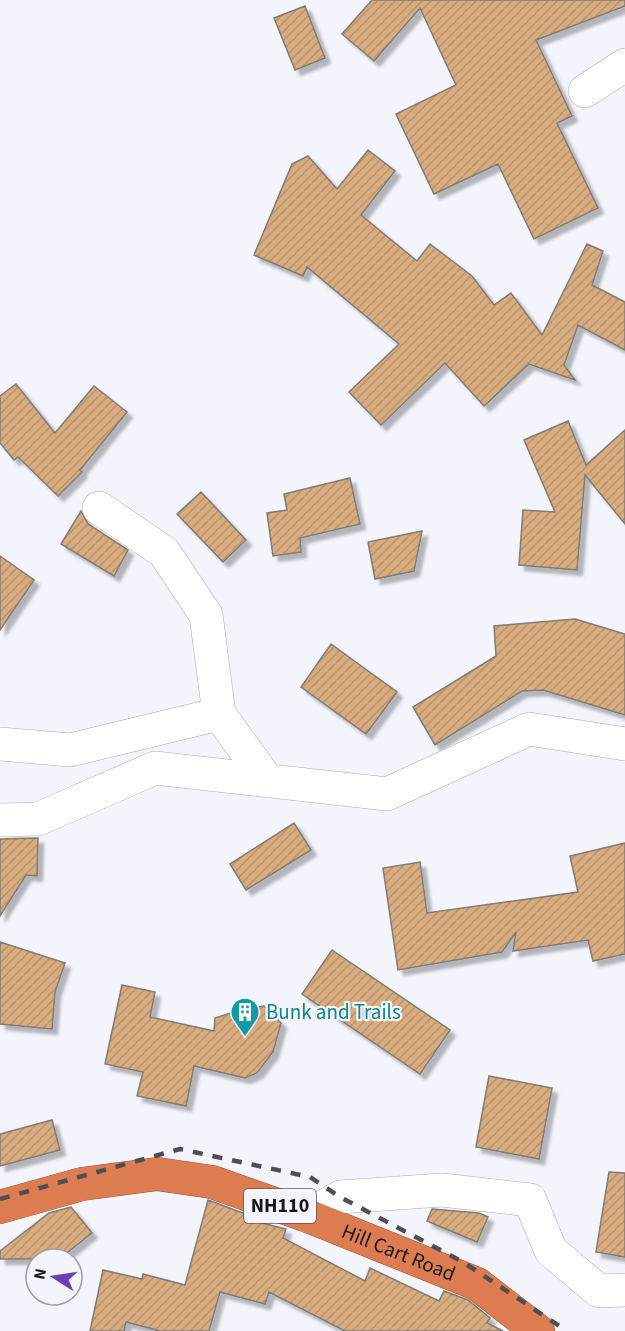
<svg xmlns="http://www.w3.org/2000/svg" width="625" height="1331" viewBox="0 0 625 1331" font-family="'Source Sans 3',sans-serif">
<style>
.building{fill:url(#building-hatch);stroke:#817b75;stroke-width:1.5;filter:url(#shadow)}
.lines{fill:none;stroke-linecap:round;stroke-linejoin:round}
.minor-casing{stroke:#aaaab3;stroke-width:34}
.highway-casing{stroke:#99593e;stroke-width:34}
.minor{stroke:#fff;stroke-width:33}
.highway{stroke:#de7c51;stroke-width:33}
.rail{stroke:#4e4e53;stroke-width:4.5;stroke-dasharray:10 10;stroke-linecap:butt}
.labels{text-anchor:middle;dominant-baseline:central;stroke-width:4.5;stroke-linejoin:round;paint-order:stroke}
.shield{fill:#f4f4fd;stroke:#5a5a5f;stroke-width:1.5}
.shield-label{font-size:20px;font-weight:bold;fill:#18181b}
.culture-label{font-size:21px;fill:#0d838f;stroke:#f4f4fd;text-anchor:start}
.street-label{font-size:21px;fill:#18181b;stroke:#f4f4fd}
</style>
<defs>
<pattern id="building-hatch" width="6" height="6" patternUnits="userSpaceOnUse" patternTransform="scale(1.5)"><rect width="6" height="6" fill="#d8ac7e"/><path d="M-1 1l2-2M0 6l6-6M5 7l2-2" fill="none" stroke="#b9936c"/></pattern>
<filter id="shadow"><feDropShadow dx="5.5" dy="5.5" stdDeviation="1.5" flood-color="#0004"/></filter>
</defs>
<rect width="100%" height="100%" fill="#f4f4fd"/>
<path class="building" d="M 372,0 L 625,0 L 625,6 L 536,40 L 572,116 L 557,123 L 598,208 L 534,239 L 498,164 L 434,194 L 396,114 L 456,85 L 420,8 L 374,61 L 342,34 Z
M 305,6 L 325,58 L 295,70 L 274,18 Z
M 368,150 L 395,171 L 361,215 L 417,261 L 430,244 L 472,276 L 494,305 L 511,293 L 542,335 L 587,244 L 603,251 L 592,285 L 625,302 L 625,350 L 578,325 L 564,365 L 575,380 L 529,364 L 484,406 L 445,363 L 381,425 L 349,392 L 399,344 L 307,267 L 303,276 L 254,255 L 292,164 L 308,156 L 337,189 Z
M 16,384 L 55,433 L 94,386 L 127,412 L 80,470 L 82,472 L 58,496 L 18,457 L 14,460 L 0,443 L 0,396 Z
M 568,421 L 586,465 L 625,430 L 625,524 L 585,475 L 577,570 L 519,565 L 523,510 L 555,512 L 524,440 Z
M 350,478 L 360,524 L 300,538 L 301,552 L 273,556 L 267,513 L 287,510 L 284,494 Z
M 201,492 L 246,540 L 223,562 L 177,514 Z
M 81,511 L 88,524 L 128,550 L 114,576 L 61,544 Z
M 422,531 L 414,571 L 375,579 L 368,542 Z
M 0,556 L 34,580 L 0,630 Z
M 575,619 L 625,634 L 625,715 L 543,690 L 522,691 L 435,745 L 413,707 L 496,656 L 494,626 Z
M 331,644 L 397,692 L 366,734 L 301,687 Z
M 294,823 L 311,850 L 246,890 L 230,864 Z
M 38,838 L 37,876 L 26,875 L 0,916 L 0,839 Z
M 625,843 L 625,954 L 593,961 L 588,940 L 513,951 L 516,932 L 502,952 L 398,970 L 383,868 L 420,862 L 427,913 L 578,892 L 570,856 Z
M 0,942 L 65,963 L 55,992 L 52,1029 L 0,1024 Z
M 332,950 L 450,1030 L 420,1074 L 302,994 Z
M 122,985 L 155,992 L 150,1017 L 214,1031 L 215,1018 L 243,1009 L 264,1006 L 281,1023 L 273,1052 L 257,1073 L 245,1078 L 194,1066 L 186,1106 L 137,1096 L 143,1072 L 105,1064 Z
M 489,1076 L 552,1088 L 539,1159 L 476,1147 Z
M 52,1120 L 60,1150 L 0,1166 L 0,1134 Z
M 609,1172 L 625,1173 L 625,1257 L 596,1252 Z
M 208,1200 L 248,1215 L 246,1219 L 286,1229 L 283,1238 L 365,1281 L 370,1268 L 439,1301 L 444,1291 L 468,1300 L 490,1318 L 487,1323 L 503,1331 L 345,1331 L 269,1292 L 265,1304 L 220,1292 L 209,1331 L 160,1331 L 126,1322 L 124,1331 L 90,1331 L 103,1270 L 142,1279 L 143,1274 L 185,1285 Z
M 71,1207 L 92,1233 L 59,1259 L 0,1259 L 0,1251 L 49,1213 Z
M 432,1209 L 479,1213 L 488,1217 L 477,1242 L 427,1221 Z"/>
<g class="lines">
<g class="minor-casing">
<path id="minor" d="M 585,91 L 625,65
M 99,508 L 164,552 L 206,615 L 219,714
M 0,744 L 70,750 L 219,714 L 267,780
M 0,820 L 38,819 L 155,768 L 387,794 L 529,729 L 625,744
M 308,1216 L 340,1197 L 442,1190 L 530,1200 L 551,1251 L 599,1291 L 625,1290"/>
</g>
<g class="highway-casing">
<g id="highway">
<path id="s1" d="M 0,1207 L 82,1184 L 157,1174 L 212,1182 L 308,1216 L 477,1284 L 538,1331"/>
</g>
</g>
<use href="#minor" class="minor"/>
<use href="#highway" class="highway"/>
<path class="rail" d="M 0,1199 L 180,1149 L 310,1177 L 340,1197 L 463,1262 L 567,1331"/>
</g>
<defs>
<g id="building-pin" transform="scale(1.5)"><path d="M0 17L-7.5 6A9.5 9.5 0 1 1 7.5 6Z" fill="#0f9aa8" stroke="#f4f4fd"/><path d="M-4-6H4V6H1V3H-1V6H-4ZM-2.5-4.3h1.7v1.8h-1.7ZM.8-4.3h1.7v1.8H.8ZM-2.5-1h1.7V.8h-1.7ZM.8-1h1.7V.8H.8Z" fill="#fff"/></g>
</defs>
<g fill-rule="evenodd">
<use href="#building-pin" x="245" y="1012"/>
</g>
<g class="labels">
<rect class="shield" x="244" y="1189" width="72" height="34" rx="4.5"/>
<g class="shield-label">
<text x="280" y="1206">NH110</text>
</g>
<g class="culture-label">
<text x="266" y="1012">Bunk and Trails</text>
</g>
<g class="street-label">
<text stroke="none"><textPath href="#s1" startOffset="416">Hill Cart Road</textPath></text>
</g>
</g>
<g transform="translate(54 1277) rotate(282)"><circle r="28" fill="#f4f4fd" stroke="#9c9ca3" stroke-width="1.5"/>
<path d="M0-4.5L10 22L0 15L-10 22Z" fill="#6a3fb7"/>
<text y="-9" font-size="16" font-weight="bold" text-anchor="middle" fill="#18181b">N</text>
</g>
</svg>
